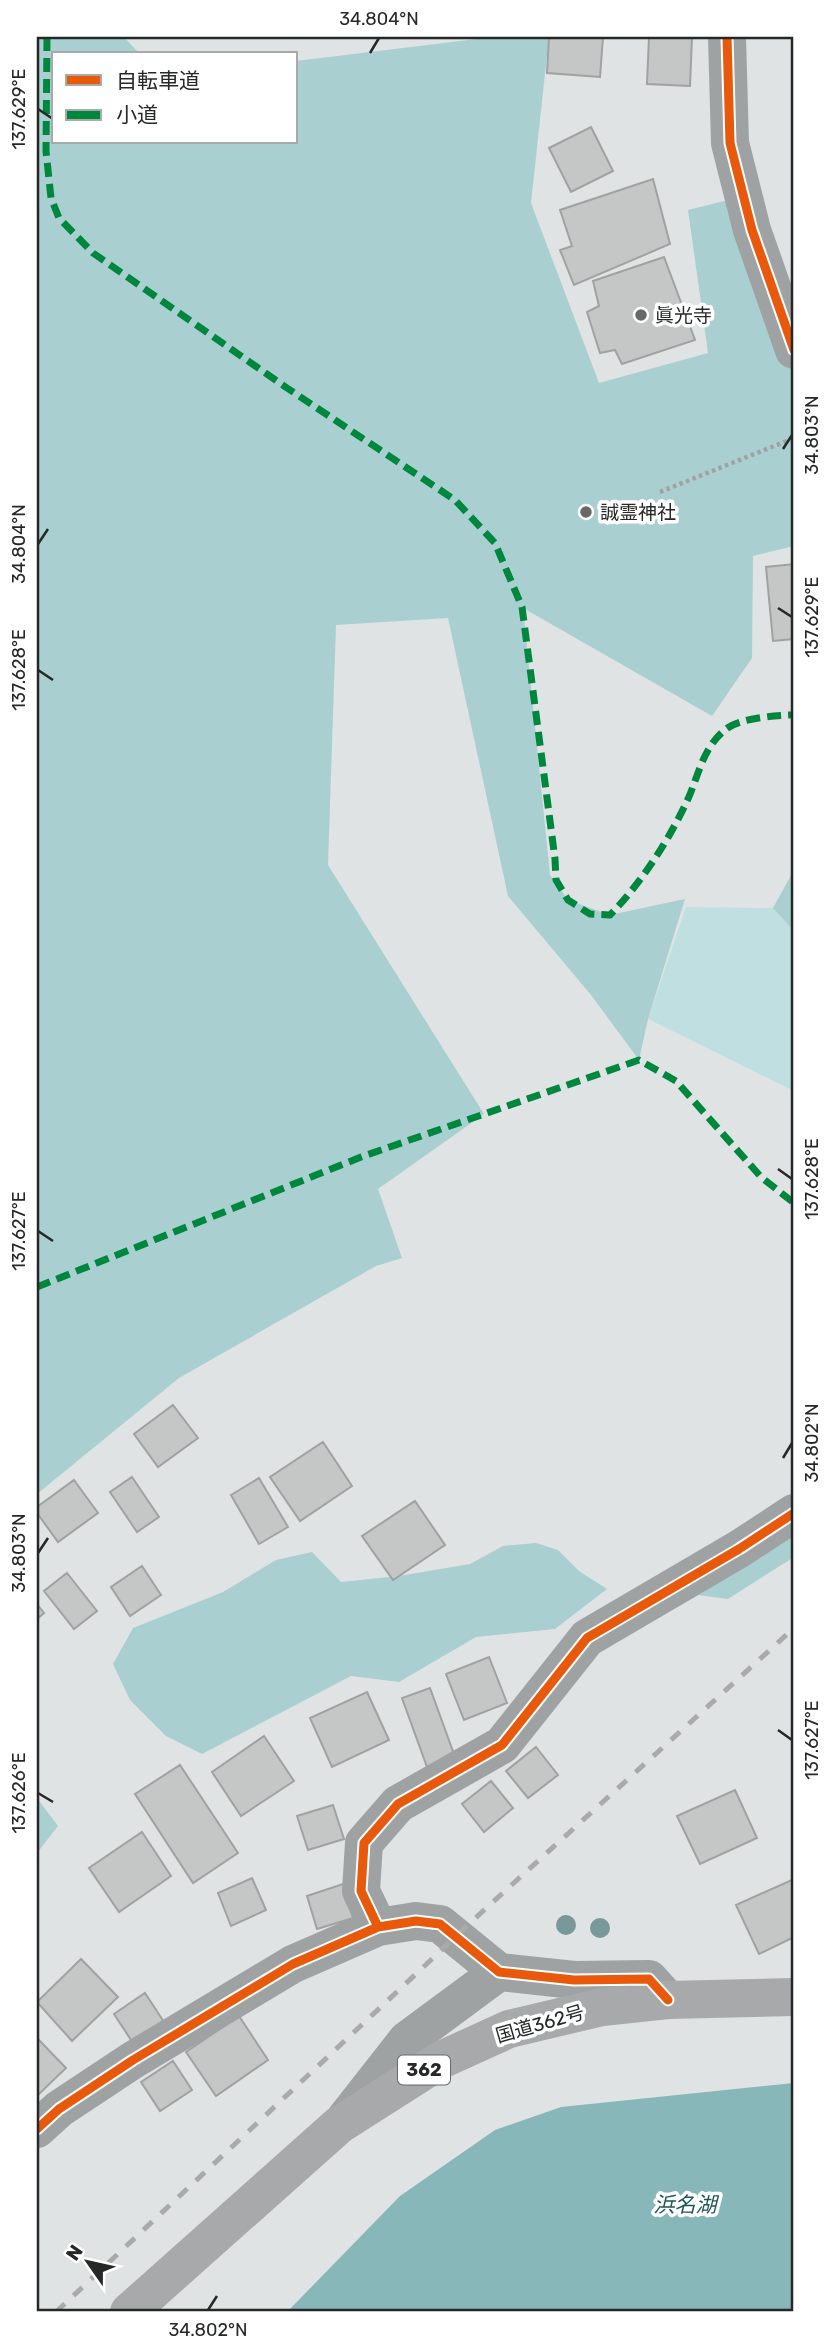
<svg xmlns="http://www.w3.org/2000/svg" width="831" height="2349" viewBox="0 0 831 2349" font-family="Rubik,'Noto Sans JP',sans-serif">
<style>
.green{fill:#c0dfe0}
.forest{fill:#aacfd1}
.water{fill:#88b7ba}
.building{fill:#c5c7c7;stroke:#a0a2a2;stroke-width:2}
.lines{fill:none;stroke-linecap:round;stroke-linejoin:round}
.path{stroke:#a0a2a2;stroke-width:4.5;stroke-dasharray:3.5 3.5;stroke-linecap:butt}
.street{stroke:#9fa2a2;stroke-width:38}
.highway{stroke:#a7a9aa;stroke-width:38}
.rail{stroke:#a9abab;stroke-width:5;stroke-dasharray:12 12;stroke-linecap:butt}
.quiet{stroke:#00873e;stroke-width:7;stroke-dasharray:14 7;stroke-linecap:butt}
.cycleway-casing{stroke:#fff;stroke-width:13}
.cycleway{stroke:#e8590c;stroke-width:9}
.tree{fill:#789899}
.ticks{fill:none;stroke:#262828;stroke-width:2.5}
.poi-dot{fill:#676969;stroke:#fff;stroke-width:2.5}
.labels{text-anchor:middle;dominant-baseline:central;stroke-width:7;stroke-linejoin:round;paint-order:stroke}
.shield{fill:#fff;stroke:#676868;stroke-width:2}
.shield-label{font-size:18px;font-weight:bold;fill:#262828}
.poi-label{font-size:19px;fill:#262828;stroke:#fff;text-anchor:start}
.street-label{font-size:19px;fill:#262828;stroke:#fff}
.water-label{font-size:21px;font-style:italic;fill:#1d5558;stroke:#fff}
.neatline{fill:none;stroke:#262828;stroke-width:2.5}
.ticks-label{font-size:18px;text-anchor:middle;fill:#262828}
</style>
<rect width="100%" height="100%" fill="#e0e3e3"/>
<path class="green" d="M 686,907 L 773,908 L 794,931 L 794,1091 L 648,1019 Z"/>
<path class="forest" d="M 37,37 L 124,37 L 140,54 L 54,54 L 54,142 L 296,142 L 296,61 L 493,37 L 549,37 L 531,203 L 599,383 L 708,353 L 688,210 L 744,196 L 794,359 L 794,546 L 753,556 L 752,658 L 712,716 L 523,608 L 550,875 L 568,900 L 610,915 L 685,899 L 648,1019 L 639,1060 L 591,995 L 508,896 L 448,618 L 336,625 L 328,865 L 484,1114 L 378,1189 L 402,1258 L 376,1266 L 179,1378 L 37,1494 Z
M 794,870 L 794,931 L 773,908 Z
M 794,1513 L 794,1557 L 728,1599 L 667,1591 Z
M 536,1543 L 558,1550 L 579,1571 L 607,1589 L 555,1629 L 476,1637 L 399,1682 L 351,1676 L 202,1754 L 166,1736 L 130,1700 L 113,1664 L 133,1628 L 223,1592 L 276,1560 L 312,1552 L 341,1582 L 399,1576 L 470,1564 L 503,1546 Z
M 37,1798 L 58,1826 L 37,1853 Z"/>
<path class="water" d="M 794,2083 L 794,2312 L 287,2312 L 400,2196 L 495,2130 L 561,2107 Z"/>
<path class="building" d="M 549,37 L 603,37 L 600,77 L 547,73 Z
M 649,37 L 692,37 L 690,86 L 647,84 Z
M 591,127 L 613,171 L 571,192 L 549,148 Z
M 653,179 L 670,244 L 574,285 L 560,250 L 572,246 L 560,210 Z
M 664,257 L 695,340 L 622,364 L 615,350 L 600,353 L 587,312 L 599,306 L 593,281 Z
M 794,564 L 794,639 L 773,641 L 766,567 Z
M 173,1405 L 198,1438 L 158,1467 L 134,1434 Z
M 323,1442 L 352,1486 L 300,1521 L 270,1477 Z
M 132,1477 L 159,1517 L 137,1532 L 110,1492 Z
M 259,1478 L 288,1527 L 259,1544 L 231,1495 Z
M 74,1480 L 98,1513 L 58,1542 L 37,1513 L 37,1507 Z
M 415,1501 L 445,1545 L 393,1580 L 362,1536 Z
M 142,1566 L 161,1595 L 130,1616 L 111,1587 Z
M 67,1573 L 97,1611 L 74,1629 L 44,1591 Z
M 37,1604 L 44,1613 L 37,1619 Z
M 489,1657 L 507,1703 L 464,1720 L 446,1674 Z
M 430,1688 L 455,1757 L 427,1767 L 402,1698 Z
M 367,1692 L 389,1740 L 332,1767 L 310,1718 Z
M 264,1736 L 294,1781 L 241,1816 L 212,1772 Z
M 536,1747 L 558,1775 L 528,1798 L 506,1771 Z
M 180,1765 L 238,1853 L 193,1883 L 135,1794 Z
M 491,1781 L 513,1808 L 484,1832 L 462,1804 Z
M 735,1790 L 757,1838 L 700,1864 L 677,1816 Z
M 333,1805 L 344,1839 L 308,1850 L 297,1816 Z
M 142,1832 L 171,1876 L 119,1912 L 89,1868 Z
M 252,1878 L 266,1910 L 231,1926 L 218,1893 Z
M 794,1879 L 794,1937 L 759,1954 L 736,1905 Z
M 343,1884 L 353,1918 L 317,1929 L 307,1896 Z
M 81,1959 L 118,1997 L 72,2041 L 37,2002 Z
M 145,1993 L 164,2022 L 133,2043 L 114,2014 Z
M 239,2016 L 268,2060 L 216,2096 L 186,2052 Z
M 37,2038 L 66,2068 L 37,2096 Z
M 173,2061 L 192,2090 L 160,2111 L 141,2082 Z"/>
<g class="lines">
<path class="path" d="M 660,492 L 794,438"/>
<path class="street" d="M 727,37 L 730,143 L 752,230 L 794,350
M 378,1927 L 361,1891 L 364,1843 L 398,1804 L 502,1745 L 587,1638 L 739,1549 L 794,1513
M 345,2119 L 407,2040 L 499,1972
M 37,2129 L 59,2109 L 133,2060 L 293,1964 L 378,1927 L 416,1921 L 440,1924 L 499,1972 L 574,1980 L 649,1979 L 668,2000"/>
<path class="highway" d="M 129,2312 L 339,2125 L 441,2060 L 509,2029 L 602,2007 L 668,2000 L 794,1997"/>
<path class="rail" d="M 56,2312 L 483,1911 L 794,1628"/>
<path class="quiet" d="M 47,37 L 46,151 L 51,198 L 59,218 L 93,253 L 287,388 L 455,500 L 495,543 L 522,607 L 555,859 L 556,880 L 568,900 L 590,914 L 610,915 C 642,882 669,840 688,799 C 699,774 703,747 726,729 C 740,718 777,715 794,715
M 37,1287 L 361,1157 L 639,1060 L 676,1081 L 761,1177 L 794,1203"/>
<g class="cycleway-casing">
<path id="cycleway" d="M 727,37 L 730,143 L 752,230 L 794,350
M 378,1927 L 361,1891 L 364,1843 L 398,1804 L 502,1745 L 587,1638 L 739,1549 L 794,1513
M 37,2129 L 59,2109 L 133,2060 L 293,1964 L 378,1927 L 416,1921 L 440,1924 L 499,1972 L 574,1980 L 649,1979 L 668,2000"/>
</g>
<use href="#cycleway" class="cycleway"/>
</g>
<g class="tree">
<circle cx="566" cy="1925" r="10"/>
<circle cx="600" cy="1928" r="10"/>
</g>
<path class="ticks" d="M 370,53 L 379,38M 38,109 L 53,119M 783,449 L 792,435M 38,544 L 48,529M 778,608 L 792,617M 38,670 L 53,680M 778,1169 L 792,1179M 38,1231 L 53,1241M 783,1458 L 792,1443M 38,1553 L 48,1538M 778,1730 L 792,1740M 38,1793 L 53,1802M 208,2310 L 217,2296"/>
<g class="poi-dot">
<circle cx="641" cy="315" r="7"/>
<circle cx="586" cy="512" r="7"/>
</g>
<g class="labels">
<rect class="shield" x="398" y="2055.5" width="52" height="29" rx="5"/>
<g class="shield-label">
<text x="424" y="2070">362</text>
</g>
<g class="poi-label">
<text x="655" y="315">眞光寺</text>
<text x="600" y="512">誠霊神社</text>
</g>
<g class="street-label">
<text transform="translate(540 2024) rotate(-16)">国道362号</text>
</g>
<g class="water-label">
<text x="685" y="2204">浜名湖</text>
</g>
</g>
<rect width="831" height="2349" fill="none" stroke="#ffffff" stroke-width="77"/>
<rect x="52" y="52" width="245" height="91" fill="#ffffff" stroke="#a8a9a9" stroke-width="2"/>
<rect x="66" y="75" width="35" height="10" fill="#e8590c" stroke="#a8a9a9" stroke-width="2"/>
<text x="116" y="88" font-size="21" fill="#262828">自転車道</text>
<rect x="66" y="110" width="35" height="10" fill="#00873e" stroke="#a8a9a9" stroke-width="2"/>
<text x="116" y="122" font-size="21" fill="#262828">小道</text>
<g transform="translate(88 2262) rotate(304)" stroke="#ffffff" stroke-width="5" paint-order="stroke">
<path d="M0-5L12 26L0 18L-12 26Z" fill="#262828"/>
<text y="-10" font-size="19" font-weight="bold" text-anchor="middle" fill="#262828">N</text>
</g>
<rect x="38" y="38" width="754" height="2272" class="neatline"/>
<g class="ticks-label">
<text x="379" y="25">34.804°N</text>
<text transform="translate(19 109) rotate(-90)" y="6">137.629°E</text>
<text transform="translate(812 435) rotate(-90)" y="6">34.803°N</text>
<text transform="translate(19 544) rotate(-90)" y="6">34.804°N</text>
<text transform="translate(812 617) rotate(-90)" y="6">137.629°E</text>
<text transform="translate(19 670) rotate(-90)" y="6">137.628°E</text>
<text transform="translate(812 1179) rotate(-90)" y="6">137.628°E</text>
<text transform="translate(19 1231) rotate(-90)" y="6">137.627°E</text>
<text transform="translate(812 1443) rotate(-90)" y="6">34.802°N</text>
<text transform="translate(19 1553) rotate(-90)" y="6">34.803°N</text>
<text transform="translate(812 1740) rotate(-90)" y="6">137.627°E</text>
<text transform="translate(19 1793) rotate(-90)" y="6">137.626°E</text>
<text x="208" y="2336">34.802°N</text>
</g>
</svg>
